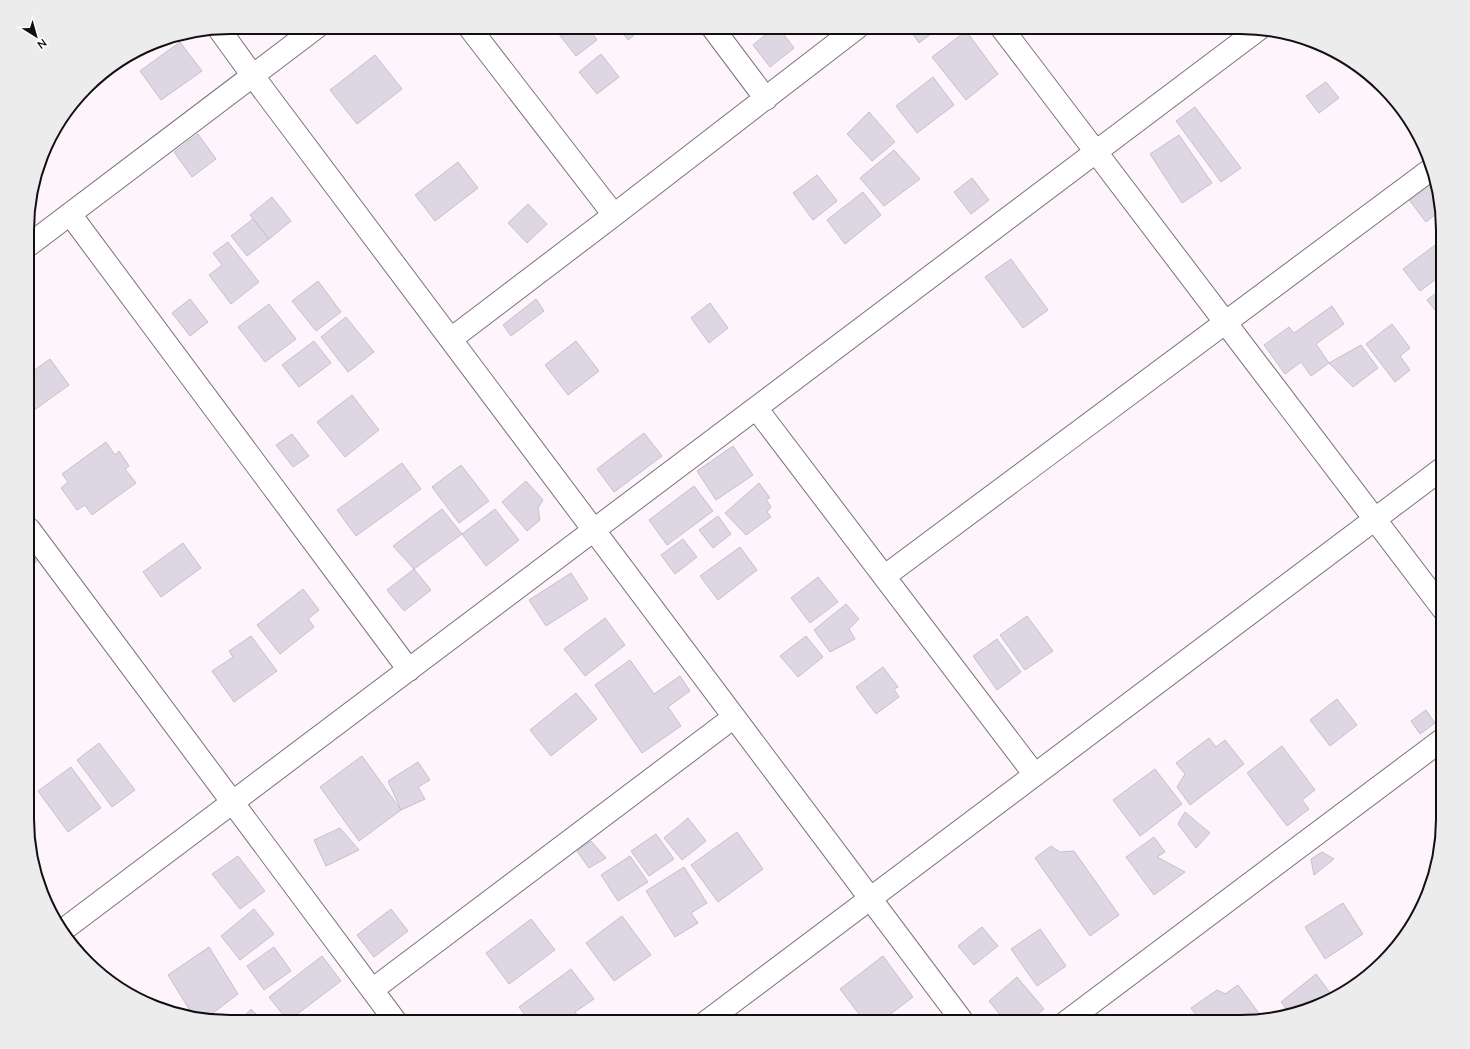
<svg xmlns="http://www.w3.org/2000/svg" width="1470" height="1049" viewBox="0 0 1470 1049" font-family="Mulish,sans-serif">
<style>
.building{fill:#ddd7e4;stroke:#c6c0cc}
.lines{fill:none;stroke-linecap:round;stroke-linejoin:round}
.minor-casing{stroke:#7d727a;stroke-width:24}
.minor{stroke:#fff;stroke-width:22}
.rim{fill:none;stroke:#120e11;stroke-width:2}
</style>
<rect width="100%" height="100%" fill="#fef4fc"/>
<path class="building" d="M 566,27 L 588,27 L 597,40 L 576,56 L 558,33 Z
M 618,27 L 644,27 L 628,40 Z
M 775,27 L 778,27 L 794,48 L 770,67 L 753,45 Z
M 908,27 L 940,27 L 919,43 Z
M 966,31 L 998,74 L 966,100 L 932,57 Z
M 180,42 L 202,71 L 161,100 L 140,71 Z
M 601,54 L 619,77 L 597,94 L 579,72 Z
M 375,55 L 402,89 L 357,124 L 330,90 Z
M 933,77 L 954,105 L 917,133 L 896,106 Z
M 1326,82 L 1339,98 L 1319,113 L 1306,96 Z
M 1195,107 L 1241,168 L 1221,182 L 1176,121 Z
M 869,112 L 895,142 L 872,161 L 847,134 Z
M 198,134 L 216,159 L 192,177 L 174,152 Z
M 1179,135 L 1212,183 L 1182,203 L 1150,154 Z
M 894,150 L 920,179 L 884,206 L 860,178 Z
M 458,162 L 478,188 L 435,221 L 415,195 Z
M 817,175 L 837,201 L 813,220 L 793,193 Z
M 972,178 L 989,200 L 971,214 L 954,192 Z
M 1427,181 L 1436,192 L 1441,210 L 1426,222 L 1407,197 Z
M 863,192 L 881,215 L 845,244 L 827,220 Z
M 272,197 L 291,221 L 269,239 L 250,215 Z
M 528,204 L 547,224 L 527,243 L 508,223 Z
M 253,219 L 269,239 L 247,256 L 231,236 Z
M 1443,239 L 1443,274 L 1420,291 L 1403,269 Z
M 228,242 L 259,282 L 231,304 L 209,275 L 222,265 L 213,253 Z
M 1011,259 L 1048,310 L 1023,328 L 985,277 Z
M 318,281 L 341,312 L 316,331 L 292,301 Z
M 1443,288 L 1443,320 L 1427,300 Z
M 190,299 L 208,322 L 190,336 L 172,313 Z
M 536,299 L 544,311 L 511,336 L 503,325 Z
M 710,303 L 728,328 L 709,343 L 691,318 Z
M 269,304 L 296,339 L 265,362 L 238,327 Z
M 1332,306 L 1344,324 L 1316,344 L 1329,363 L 1311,376 L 1301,362 L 1285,374 L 1264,345 L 1289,327 L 1294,333 Z
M 346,317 L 374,352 L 348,372 L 321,337 Z
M 1392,324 L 1410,348 L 1400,356 L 1410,370 L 1395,382 L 1366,344 Z
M 314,341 L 331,363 L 299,387 L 282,365 Z
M 576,341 L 599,371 L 568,395 L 545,365 Z
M 1361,345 L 1378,368 L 1353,387 L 1329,363 Z
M 50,359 L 69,385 L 33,411 L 29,405 L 29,374 Z
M 352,395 L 379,430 L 345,457 L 317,422 Z
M 644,433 L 662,456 L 614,492 L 597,469 Z
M 292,434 L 309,456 L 293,467 L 276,445 Z
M 106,442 L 115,455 L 119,451 L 129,466 L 125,469 L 136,483 L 92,515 L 85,505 L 77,510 L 61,488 L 68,482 L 62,474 Z
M 733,446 L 753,475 L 716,500 L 697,471 Z
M 402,463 L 421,489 L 356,536 L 337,510 Z
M 461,465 L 489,501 L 459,523 L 432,487 Z
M 526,481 L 543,500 L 538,508 L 540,520 L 527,531 L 502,502 Z
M 759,483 L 770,498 L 766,499 L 771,507 L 767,512 L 771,517 L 746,535 L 725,513 Z
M 694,486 L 713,511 L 667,545 L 649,520 Z
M 442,509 L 462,534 L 414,569 L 393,546 Z
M 495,509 L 519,540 L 486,566 L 462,534 Z
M 718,516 L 731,534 L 713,548 L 699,530 Z
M 683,539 L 697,557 L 675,574 L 661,555 Z
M 183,543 L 201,568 L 161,597 L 143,572 Z
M 740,547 L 757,570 L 718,600 L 700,576 Z
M 29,549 L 37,561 L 29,567 Z
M 414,569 L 431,590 L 404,611 L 387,590 Z
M 571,573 L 588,599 L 546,626 L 529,600 Z
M 818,577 L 838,602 L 810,623 L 791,598 Z
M 303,589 L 319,610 L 308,619 L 314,627 L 280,654 L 257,625 Z
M 846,604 L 859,619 L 849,629 L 855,639 L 830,652 L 814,630 Z
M 1027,616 L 1053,651 L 1025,670 L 1000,635 Z
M 605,618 L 625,645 L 585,676 L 564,649 Z
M 251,636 L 277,671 L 234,702 L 212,671 L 233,657 L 229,651 Z
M 806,636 L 823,657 L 798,677 L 780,656 Z
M 997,639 L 1021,672 L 997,690 L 973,656 Z
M 630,660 L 654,694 L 680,676 L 690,691 L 668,707 L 681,726 L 642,753 L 595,685 Z
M 883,667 L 898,687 L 894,689 L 899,697 L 876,714 L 856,687 Z
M 576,693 L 597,719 L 551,756 L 530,730 Z
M 1337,699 L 1357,725 L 1330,746 L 1310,720 Z
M 1426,710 L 1435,723 L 1420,734 L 1411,721 Z
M 1209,738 L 1216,747 L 1225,740 L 1244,764 L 1190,805 L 1177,787 L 1185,774 L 1176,763 Z
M 99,743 L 135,790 L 112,807 L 77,760 Z
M 1282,746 L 1315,790 L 1302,800 L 1309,809 L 1287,826 L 1247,773 Z
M 362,756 L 401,810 L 359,841 L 320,787 Z
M 418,762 L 430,780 L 418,787 L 425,799 L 401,810 L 388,781 Z
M 71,767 L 101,808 L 68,832 L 38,791 Z
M 1155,769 L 1182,804 L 1140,836 L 1113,800 Z
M 1185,812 L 1210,833 L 1196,848 L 1178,824 Z
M 688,818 L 706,841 L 682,860 L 664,838 Z
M 340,828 L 359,850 L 326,866 L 314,840 Z
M 737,832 L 763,869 L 718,902 L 691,865 Z
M 656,834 L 674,859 L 649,876 L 631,851 Z
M 1154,837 L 1165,852 L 1157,857 L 1185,872 L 1154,895 L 1126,857 Z
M 591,841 L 606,858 L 589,868 L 577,851 Z
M 1051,846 L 1060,852 L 1074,851 L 1119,915 L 1090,936 L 1035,858 Z
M 1322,852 L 1334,859 L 1314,875 L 1311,859 Z
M 238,856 L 265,891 L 240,909 L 212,874 Z
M 630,856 L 648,882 L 618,901 L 601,875 Z
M 684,867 L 707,903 L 691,913 L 698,923 L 675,937 L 646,891 Z
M 1343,903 L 1363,934 L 1325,959 L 1305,927 Z
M 254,909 L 274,934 L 240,960 L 221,936 Z
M 391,909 L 408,931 L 374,957 L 357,935 Z
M 622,916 L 651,955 L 614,981 L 586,943 Z
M 531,919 L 555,950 L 509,984 L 486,953 Z
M 982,927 L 998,946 L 974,965 L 958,946 Z
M 1040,929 L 1066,966 L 1037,986 L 1011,949 Z
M 209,947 L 238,994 L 205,1019 L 194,1017 L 168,975 Z
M 274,947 L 291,971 L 264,990 L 247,966 Z
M 322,956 L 341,981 L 288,1021 L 269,997 Z
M 883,956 L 913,997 L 880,1022 L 865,1022 L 840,989 Z
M 571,969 L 594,999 L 575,1012 L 582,1022 L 530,1022 L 519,1007 Z
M 1316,974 L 1334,998 L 1330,1001 L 1291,1015 L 1281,1002 Z
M 1017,977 L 1044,1009 L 1028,1022 L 1006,1022 L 989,1001 Z
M 1238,985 L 1261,1016 L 1256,1020 L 1240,1022 L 1201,1022 L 1191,1008 L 1217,990 L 1225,994 Z
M 251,1009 L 264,1022 L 239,1022 Z"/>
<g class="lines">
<g class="minor-casing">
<path id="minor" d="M 469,27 L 614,215
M 712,27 L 766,99
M 1001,27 L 1443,609
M 219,29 L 253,76 L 963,1022
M 70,214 L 409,670
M 29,245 L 317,27
M 451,339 L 614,215 L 858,27
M 756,408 L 1035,775
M 29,529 L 396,1022
M 885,576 L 1430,170
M 63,930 L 1259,29
M 372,990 L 734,717
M 706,1022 L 1443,468
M 1066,1022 L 1443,739"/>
</g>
<use href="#minor" class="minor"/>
</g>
<path d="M0 0H1470V1049H0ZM230 34H1240A196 196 0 0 1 1436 230V819A196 196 0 0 1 1240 1015H230A196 196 0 0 1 34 819V230A196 196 0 0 1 230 34Z" fill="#ececec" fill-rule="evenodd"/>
<path class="rim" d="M230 34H1240A196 196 0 0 1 1436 230V819A196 196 0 0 1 1240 1015H230A196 196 0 0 1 34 819V230A196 196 0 0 1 230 34Z"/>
<g transform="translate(36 36) rotate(143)" stroke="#ffffff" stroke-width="3" paint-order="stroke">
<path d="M0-3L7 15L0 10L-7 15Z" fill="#120e11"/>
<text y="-6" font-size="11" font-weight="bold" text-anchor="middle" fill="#120e11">N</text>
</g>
</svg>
